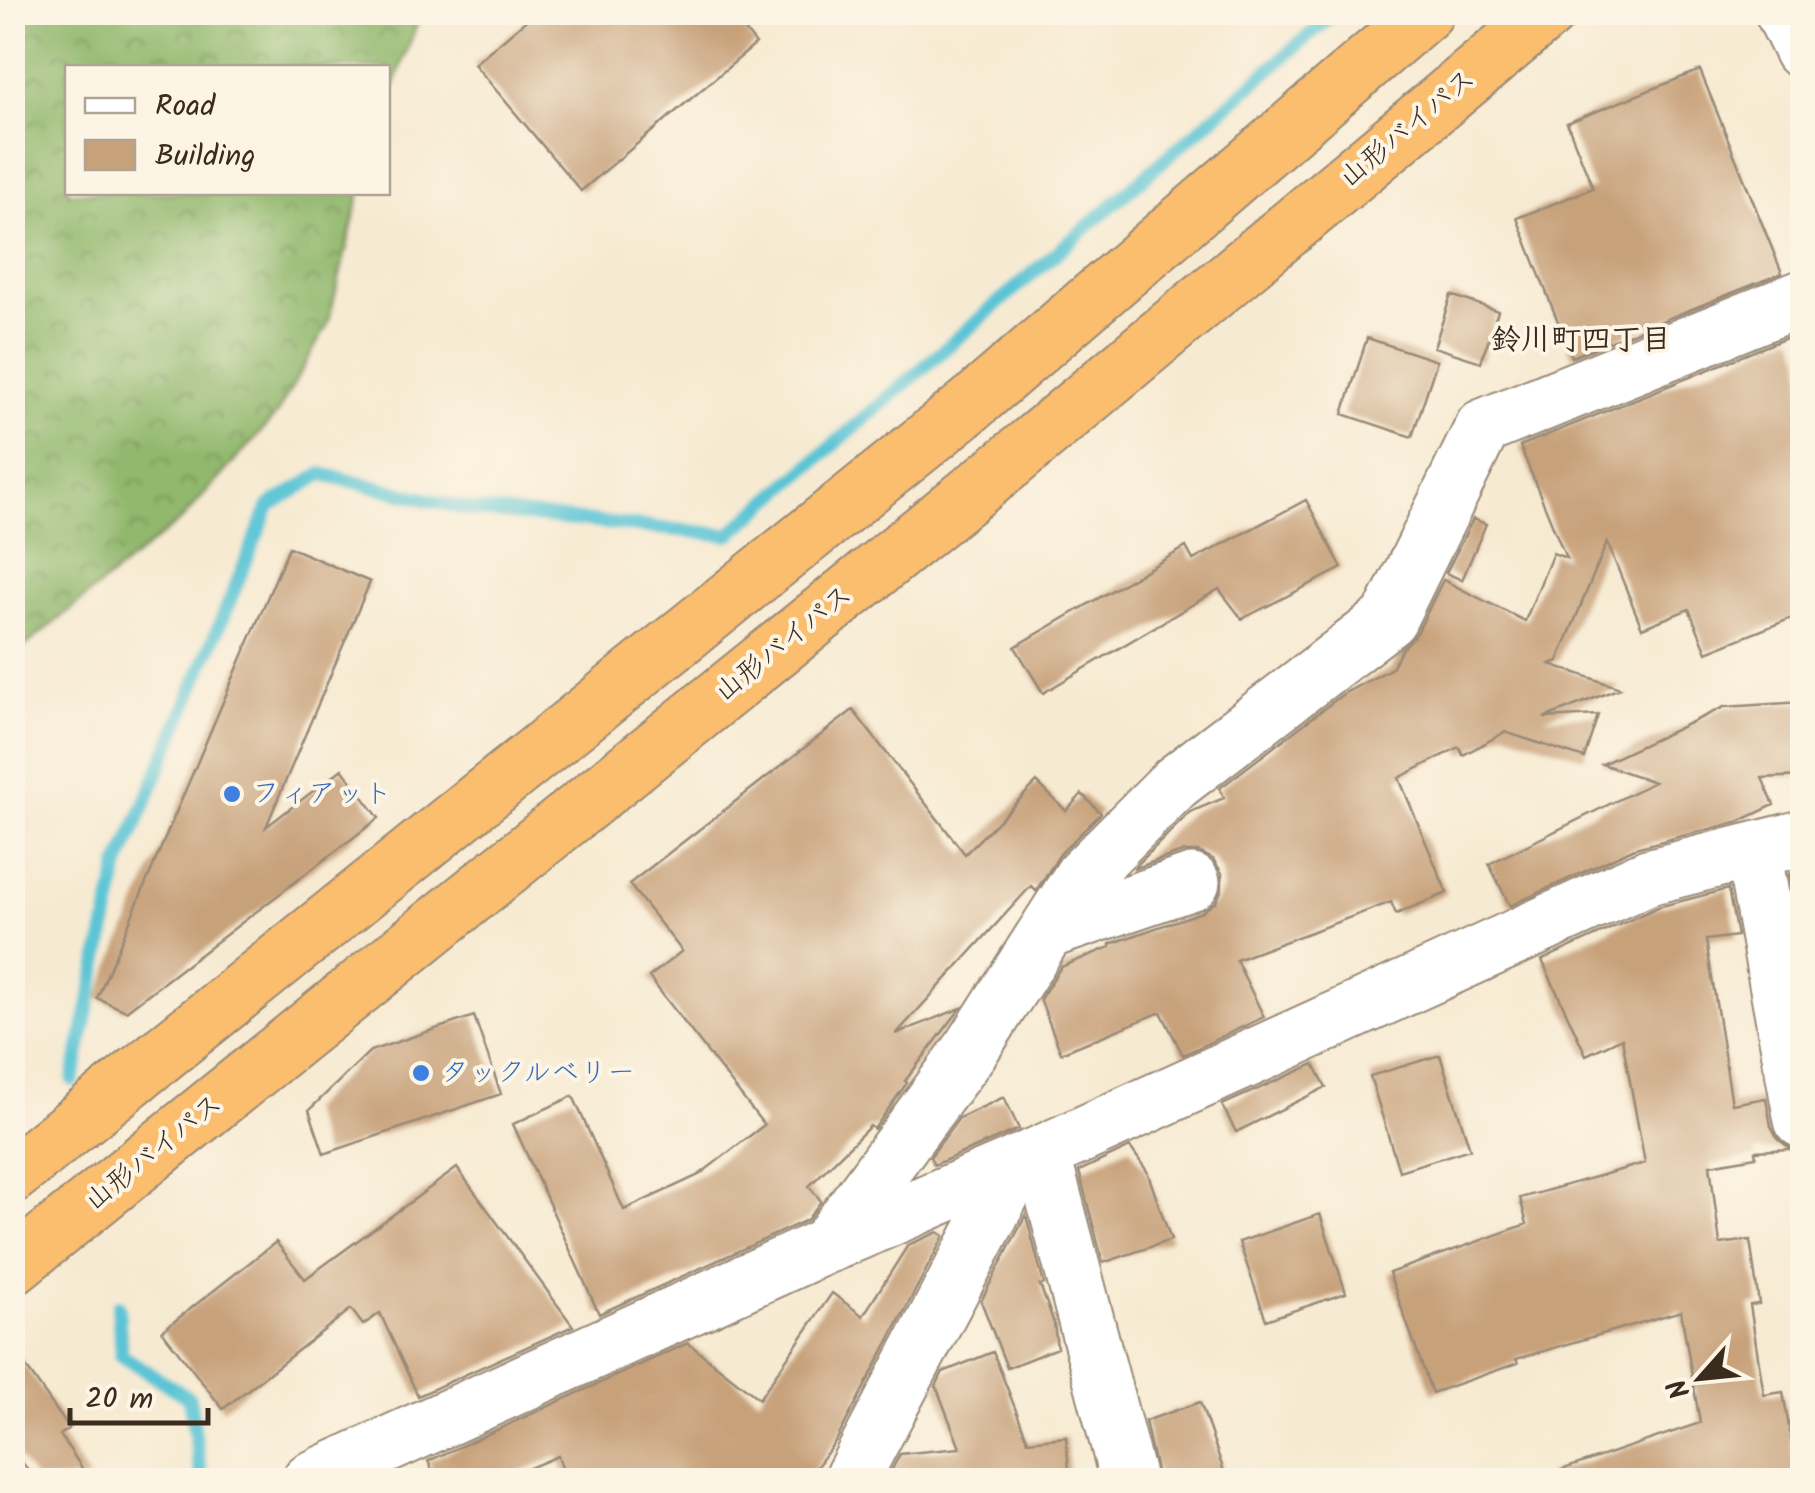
<svg xmlns="http://www.w3.org/2000/svg" width="1815" height="1493" viewBox="0 0 1815 1493" font-family="Kalam,'Klee One',sans-serif">
<style>
.forest{fill:url(#forest-crowns);stroke:#667146;stroke-width:2.5}
.lines{fill:none;stroke-linecap:round;stroke-linejoin:round}
.stream{stroke:#5bc5d5;stroke-width:14}
.building{fill:#c7a17a}
.minor-casing{stroke:#998a78;stroke-width:59}
.highway-casing{stroke:#998a78;stroke-width:59}
.minor{stroke:#fff;stroke-width:55}
.highway{stroke:#fbbd6e;stroke-width:55}
.shop-dot{fill:#3f7fe0;stroke:#fcf5e5;stroke-width:4}
.labels{text-anchor:middle;dominant-baseline:central;stroke-width:8;stroke-linejoin:round;paint-order:stroke}
.street-label{font-size:28px;fill:#3b2a1e;stroke:#fcf5e5}
.shop-label{font-size:28px;fill:#366cbe;stroke:#fcf5e5;text-anchor:start}
.neighbourhood-label{font-size:30px;font-weight:bold;fill:#3b2a1e;stroke:#fcf5e5}
</style>
<defs>
<pattern id="forest-crowns" width="20" height="18" patternUnits="userSpaceOnUse" patternTransform="scale(2.5)"><rect width="20" height="18" fill="#91b86d"/><path d="M2 6a3 3 0 1 1 6 0M12 15a3 3 0 1 1 6 0" fill="none" stroke="#789659"/></pattern>
</defs>
<rect width="100%" height="100%" fill="#fcf5e5"/>
<filter id="ink" filterUnits="userSpaceOnUse"><feTurbulence type="fractalNoise" baseFrequency=".01" numOctaves="2"/><feDisplacementMap in="SourceGraphic" scale="20" xChannelSelector="R" yChannelSelector="G"/><feConvolveMatrix kernelMatrix="1 2 1 2 8 2 1 2 1" color-interpolation-filters="sRGB"/></filter>
<filter id="wash" filterUnits="userSpaceOnUse"><feTurbulence type="fractalNoise" baseFrequency=".0048" numOctaves="4" result="noise"/><feDisplacementMap in="SourceGraphic" scale="40" xChannelSelector="R" yChannelSelector="G"/><feGaussianBlur stdDeviation="2.25" result="paint"/><feColorMatrix in="noise" values="0 0 0 0 0 0 0 0 0 0 0 0 0 0 0 0 0 1.4 0 .05"/><feComposite in="paint" operator="in"/></filter>
<g filter="url(#wash)">
<rect width="100%" height="100%" fill="#f7ead2"/>
<path class="forest" d="M 13,12 L 421,13 L 388,102 L 388,68 L 68,68 L 68,192 L 360,193 L 328,324 L 276,415 L 183,518 L 13,656 Z"/>
<g class="lines">
<path class="stream" d="M 73,1080 L 119,866 L 269,506 L 322,474 L 471,510 L 729,535 L 1336,12
M 118,1306 L 121,1355 L 189,1398 L 202,1480"/>
</g>
<g id="blocks">
<path class="building" d="M 536,12 L 730,12 L 756,44 L 581,191 L 474,64 Z
M 1700,70 L 1782,273 L 1572,357 L 1517,218 L 1593,188 L 1567,123 Z
M 1451,295 L 1498,311 L 1481,362 L 1434,347 Z
M 1794,335 L 1802,358 L 1802,614 L 1707,652 L 1689,609 L 1642,628 L 1607,542 L 1558,661 L 1550,664 L 1620,688 L 1544,718 L 1598,715 L 1584,758 L 1505,732 L 1463,755 L 1459,747 L 1399,778 L 1447,893 L 1396,914 L 1391,902 L 1236,960 L 1264,1017 L 1183,1055 L 1161,1012 L 1061,1053 L 1040,999 L 1061,967 L 1110,947 L 1110,944 L 1202,912 L 1216,902 L 1222,889 L 1222,873 L 1213,859 L 1199,852 L 1182,852 L 1133,869 L 1190,812 L 1224,798 L 1220,788 L 1343,694 L 1392,668 L 1402,649 L 1417,633 L 1443,580 L 1525,621 L 1553,553 L 1566,558 L 1520,446 Z
M 1367,338 L 1437,361 L 1412,437 L 1343,414 Z
M 1306,500 L 1342,568 L 1242,619 L 1219,589 L 1043,693 L 1015,647 L 1186,547 L 1193,560 Z
M 1473,519 L 1486,524 L 1462,580 L 1446,573 Z
M 289,547 L 370,582 L 266,827 L 342,769 L 379,818 L 126,1011 L 97,998 Z
M 1802,702 L 1802,776 L 1762,778 L 1774,805 L 1738,822 L 1635,848 L 1510,906 L 1489,864 L 1654,782 L 1602,764 L 1724,707 Z
M 853,710 L 965,854 L 1037,782 L 1066,811 L 1082,794 L 1101,813 L 1060,854 L 1036,891 L 1031,886 L 896,1034 L 961,1008 L 905,1081 L 907,1083 L 874,1129 L 870,1126 L 809,1186 L 821,1201 L 807,1220 L 599,1314 L 513,1124 L 573,1096 L 624,1210 L 699,1175 L 764,1125 L 649,977 L 682,951 L 629,884 Z
M 1802,870 L 1802,926 L 1799,927 L 1789,874 Z
M 1728,889 L 1737,936 L 1706,940 L 1732,1104 L 1766,1098 L 1771,1126 L 1778,1139 L 1791,1149 L 1755,1151 L 1756,1157 L 1710,1165 L 1720,1244 L 1750,1240 L 1759,1304 L 1750,1305 L 1764,1395 L 1783,1392 L 1798,1480 L 1550,1480 L 1549,1474 L 1700,1423 L 1681,1311 L 1516,1359 L 1518,1363 L 1432,1393 L 1389,1273 L 1527,1224 L 1520,1198 L 1645,1163 L 1622,1038 L 1586,1055 L 1542,960 L 1658,907 Z
M 474,1016 L 501,1094 L 324,1154 L 309,1110 L 370,1051 Z
M 1440,1055 L 1470,1149 L 1399,1171 L 1370,1076 Z
M 1314,1064 L 1326,1087 L 1236,1132 L 1222,1105 Z
M 1004,1097 L 1019,1129 L 934,1165 L 930,1157 L 959,1118 Z
M 1130,1147 L 1147,1171 L 1171,1240 L 1103,1263 L 1079,1171 Z
M 457,1168 L 573,1326 L 418,1396 L 380,1313 L 363,1325 L 351,1309 L 223,1409 L 162,1331 L 276,1242 L 305,1279 Z
M 1320,1214 L 1346,1293 L 1266,1320 L 1239,1242 Z
M 1026,1215 L 1044,1284 L 1040,1285 L 1054,1323 L 1057,1348 L 1007,1368 L 981,1301 Z
M 938,1232 L 944,1236 L 837,1439 L 807,1480 L 566,1480 L 558,1456 L 501,1480 L 437,1480 L 428,1461 L 688,1343 L 759,1399 L 832,1293 L 863,1316 L 908,1245 Z
M 12,1347 L 69,1428 L 60,1435 L 90,1480 L 35,1480 L 12,1448 Z
M 993,1352 L 1028,1441 L 1066,1437 L 1070,1480 L 890,1480 L 890,1473 L 900,1454 L 960,1448 L 936,1386 L 943,1372 Z
M 1200,1402 L 1227,1480 L 1158,1480 L 1145,1421 Z"/>
</g>
</g>
<g filter="url(#ink)">
<use href="#blocks" fill-opacity="0" stroke="#998a78" stroke-width="2.5"/>
<g class="lines">
<g class="minor-casing">
<path id="minor" d="M 1783,12 L 1802,51
M 1753,851 L 1802,1120
M 1047,931 L 1192,882
M 1042,1153 L 1648,877 L 1802,838
M 828,1245 L 1042,1153 L 1128,1480
M 310,1480 L 827,1245 L 972,1048 L 1082,876 L 1175,783 L 1389,619 L 1483,427 L 1802,298
M 851,1480 L 1018,1163"/>
</g>
<g class="highway-casing">
<path id="highway" d="M 12,1175 L 969,406 L 1426,12
M 12,1267 L 1011,461 L 1548,12"/>
</g>
<use href="#minor" class="minor"/>
<use href="#highway" class="highway"/>
</g>
</g>
<g class="shop-dot">
<circle cx="232" cy="794" r="10"/>
<circle cx="421" cy="1073" r="10"/>
</g>
<g class="labels">
<g class="street-label">
<text transform="translate(1408 129) rotate(-40)">山形バイパス</text>
<text transform="translate(784 644) rotate(-39)">山形バイパス</text>
<text transform="translate(154 1153) rotate(-39)">山形バイパス</text>
</g>
<g class="shop-label">
<text x="252" y="794">フィアット</text>
<text x="441" y="1073">タックルベリー</text>
</g>
<g class="neighbourhood-label">
<text x="1581" y="341">鈴川町四丁目</text>
</g>
</g>
<rect width="1815" height="1493" fill="none" stroke="#fcf5e5" stroke-width="50"/>
<rect x="65" y="65" width="325" height="130" fill="#fcf5e5" stroke="#afa495" stroke-width="2.5"/>
<rect x="85" y="98" width="50" height="15" fill="#ffffff" stroke="#afa495" stroke-width="2.5"/>
<text x="155" y="115" font-size="30" fill="#3b2a1e">Road</text>
<rect x="85" y="140" width="50" height="30" fill="#c7a17a" stroke="#afa495" stroke-width="2.5"/>
<text x="155" y="165" font-size="30" fill="#3b2a1e">Building</text>
<g transform="translate(1700 1378) rotate(243)" stroke="#fcf5e5" stroke-width="8" paint-order="stroke">
<path d="M0-8L18 38L0 25L-18 38Z" fill="#3b2a1e"/>
<text y="-15" font-size="28" font-weight="bold" text-anchor="middle" fill="#3b2a1e">N</text>
</g>
<path d="M70 1408v15h138v-15" fill="none" stroke="#3b2a1e" stroke-width="5"/>
<text x="85" y="1408" font-size="30" fill="#3b2a1e" stroke="#fcf5e5" stroke-width="8" paint-order="stroke">20 m</text>
</svg>
